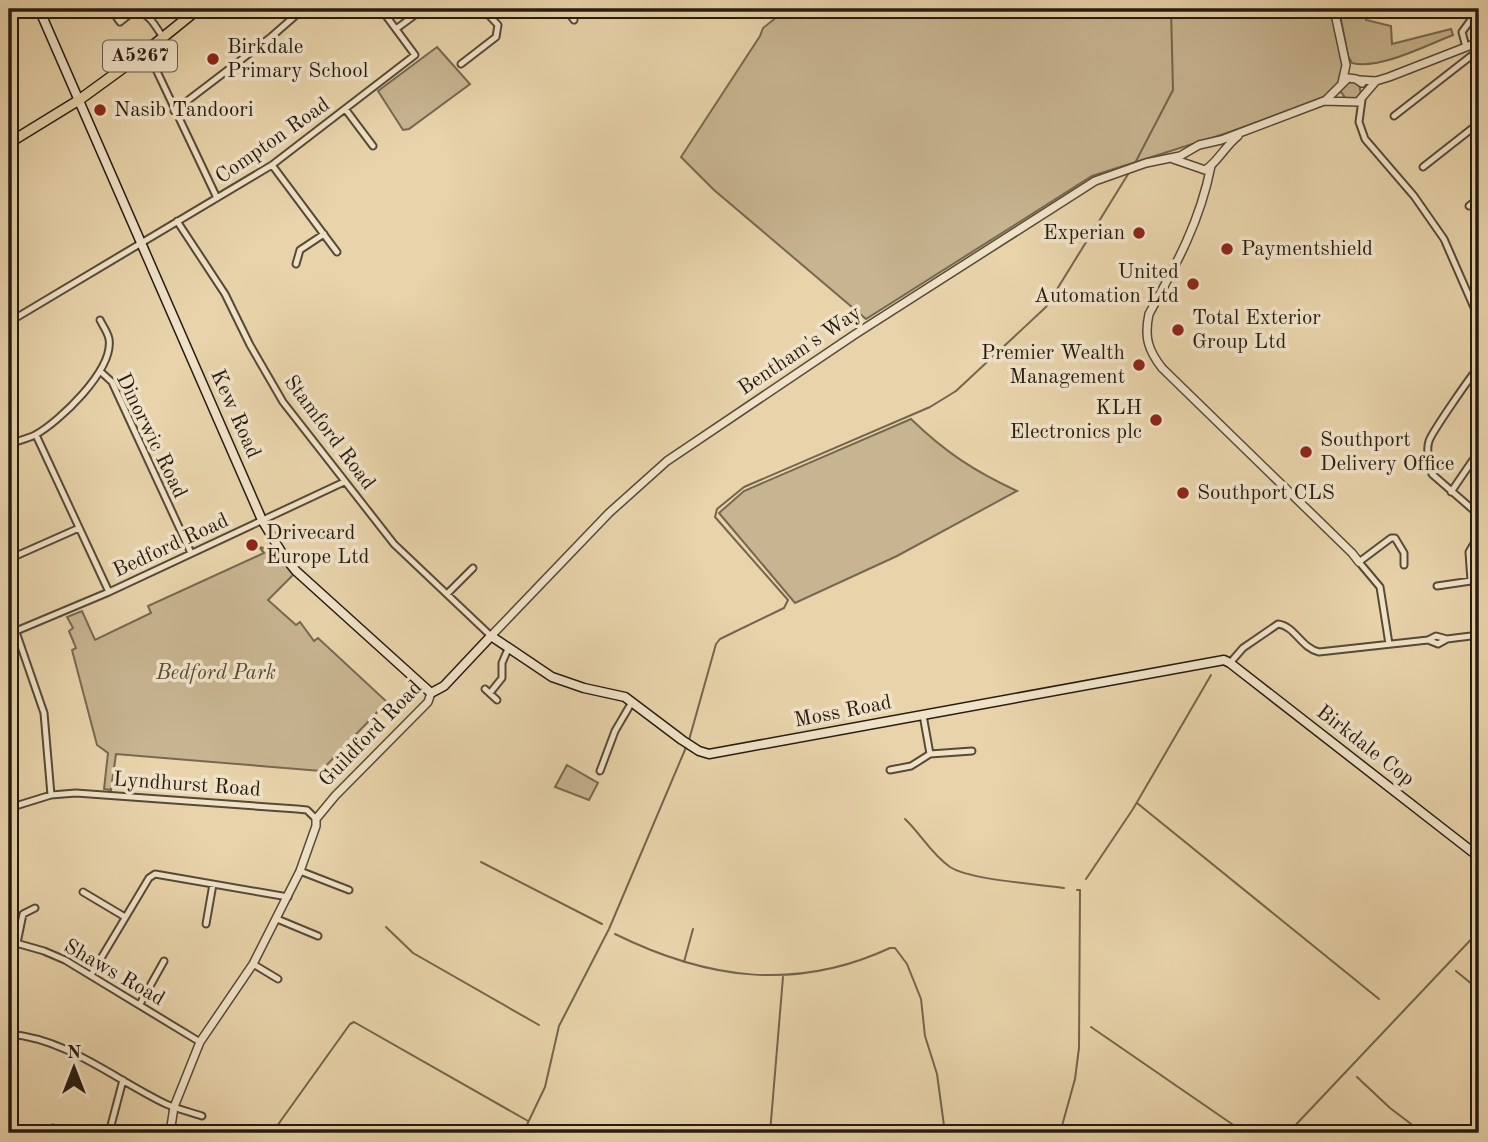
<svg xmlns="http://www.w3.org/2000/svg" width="1488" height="1142" viewBox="0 0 1488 1142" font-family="'Old Standard TT',serif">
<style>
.green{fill:#c7b490;stroke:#766850;stroke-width:2}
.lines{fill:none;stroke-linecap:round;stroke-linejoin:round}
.stream{stroke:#73654d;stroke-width:2}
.minor-casing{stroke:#564a36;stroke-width:9}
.tertiary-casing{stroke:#564a36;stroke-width:10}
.secondary-casing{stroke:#261c10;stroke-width:11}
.primary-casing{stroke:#261c10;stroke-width:12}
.minor{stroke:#f0e2c8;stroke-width:5}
.tertiary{stroke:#f0e2c8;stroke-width:7}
.secondary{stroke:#f0e2c8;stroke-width:8}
.primary{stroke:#e8d3aa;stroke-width:9}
.poi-dot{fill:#8f2418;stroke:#f0e2c8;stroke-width:2.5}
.labels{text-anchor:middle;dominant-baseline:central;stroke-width:7;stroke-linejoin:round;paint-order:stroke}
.shield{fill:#f0e2c8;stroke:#635747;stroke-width:2}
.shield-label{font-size:19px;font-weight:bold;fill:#261c10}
.poi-label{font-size:21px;fill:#261c10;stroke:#f0e2c8;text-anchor:start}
.street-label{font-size:21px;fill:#261c10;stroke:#f0e2c8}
.park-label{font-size:21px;font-style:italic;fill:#564a36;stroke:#f0e2c8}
</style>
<rect width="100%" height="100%" fill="#e8d3aa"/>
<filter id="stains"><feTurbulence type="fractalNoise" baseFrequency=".00286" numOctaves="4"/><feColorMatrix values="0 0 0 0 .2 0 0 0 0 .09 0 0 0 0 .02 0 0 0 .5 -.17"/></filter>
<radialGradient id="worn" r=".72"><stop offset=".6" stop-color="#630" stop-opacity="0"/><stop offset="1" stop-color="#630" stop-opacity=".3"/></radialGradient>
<path class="green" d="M 787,9 L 1331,9 L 1345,74 L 1359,84 L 1361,94 L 1357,99 L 1346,99 L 1341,92 L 1227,133 L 1092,176 L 866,319 L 714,190 L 681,157 L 760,36 L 763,28 Z
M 1339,9 L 1364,9 L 1366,20 L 1391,26 L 1392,44 L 1451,29 L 1453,35 C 1427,45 1379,70 1352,63 L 1348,56 Z
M 437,47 L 470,84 L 409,129 L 403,130 L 378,91 Z
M 911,419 C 945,452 974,471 1017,491 L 897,556 L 795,603 L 719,513 L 744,491 Z
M 259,547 L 273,550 L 294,574 L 268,600 L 296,625 L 300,622 L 314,641 L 318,638 L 387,702 L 321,771 L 116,754 L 111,790 L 104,789 L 108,753 L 97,745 L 72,650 L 76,648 L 69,631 L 73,628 L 67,617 L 82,611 L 95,640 L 151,613 L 148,606 L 264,553 Z
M 567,765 L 598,783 L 589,800 L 555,787 Z"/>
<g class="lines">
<path class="stream" d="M 1135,163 L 1173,90 L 1171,9
M 689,740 L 716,644 L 720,639 L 784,608 L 788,600 L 715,517 L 717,509 L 744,487 L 930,407 L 956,391 L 1046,307 L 1130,171
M 1137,803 L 1379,999
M 905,819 C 921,834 931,854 950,867 C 970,880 1038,884 1064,888
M 481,862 L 602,924
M 1086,879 L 1133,809 L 1211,675
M 386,927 L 413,953 L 539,1025
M 615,934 C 706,979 795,992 890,948 L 895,948 L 907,964 L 921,999 L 925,1036 L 937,1074 L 945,1133
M 684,962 L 693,929
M 1456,971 L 1479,990
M 1091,1027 L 1245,1133
M 1357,1077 L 1390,1108 L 1423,1133
M 272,1133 L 350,1024 L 354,1022 L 528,1121
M 523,1133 L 545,1087 L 559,1026 L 609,929 L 687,745
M 770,1133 L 783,977
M 1060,1133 L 1075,1079 L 1079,1048 L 1080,890 L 1077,890
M 1288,1133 L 1479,931"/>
<g class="minor-casing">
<path id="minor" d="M 127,9 L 130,14 C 149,9 153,24 163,37
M 566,9 L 574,20
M 520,10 L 522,9
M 112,11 L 120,22 L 130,14
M 396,29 L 423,9
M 1466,47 L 1462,32 L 1473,17 L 1471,9
M 145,52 L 153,63 L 217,198
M 461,64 L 496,37 L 498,25 L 483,9
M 1362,100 L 1359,122 L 1365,139 L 1414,196 L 1444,239 L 1479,319
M 346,110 L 373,146
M 174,111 L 271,37 L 303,9
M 1394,116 L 1471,56 L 1479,53
M 272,165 L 337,252
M 1423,167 L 1479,123
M 9,199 L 12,204 L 9,206
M 1469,206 L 1479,198
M 177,221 L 225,294 L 250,345 L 283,402 L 394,544 L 491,636
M 296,264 L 300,250 L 324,234
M 9,322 L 272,165 L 415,55 L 381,9
M 1479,367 C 1472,374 1432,432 1429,441 C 1426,450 1429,465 1432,474 L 1479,515
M 100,371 L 112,382 L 191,553
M 36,435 L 109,592
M 9,444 C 17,441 27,439 35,435 C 59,422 114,370 109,339 C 108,333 103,326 100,320
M 1451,492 L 1479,451
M 9,559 L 79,528
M 1437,586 L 1471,581 L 1469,552 L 1479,535
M 447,594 L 473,568
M 16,632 L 44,713 L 51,795
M 9,634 L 109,592 L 344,482
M 1428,640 L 1438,644 L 1447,639 L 1479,635
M 1389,644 L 1380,587 L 1359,562 L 1391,538 L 1395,538 L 1404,553 L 1404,565
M 1230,663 L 1243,648 L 1278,624 C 1295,626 1301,648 1319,652 L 1428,640 L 1436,636 L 1447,639
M 485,689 L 497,700
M 490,693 L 502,678 L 502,663 L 508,649
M 930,754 L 972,751
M 890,770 L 911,766 L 930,754 L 923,715
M 600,771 L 615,731 L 632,702
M 9,808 L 51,795 L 76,793 L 297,809 L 307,810 L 316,819
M 300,871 L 349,890
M 83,892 L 125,917
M 277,919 L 318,936
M 206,924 L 213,884
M 9,941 L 44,951 L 65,960 L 200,1042
M 17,943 L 23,914 L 35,908
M 253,964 L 278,979
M 91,975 L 149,878 L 155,874 L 288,897
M 140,1004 L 164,961
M 9,1034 C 68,1039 114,1079 166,1104 C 177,1109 190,1112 202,1116
M 51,1133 L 53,1128
M 109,1133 L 123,1080"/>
</g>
<g class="tertiary-casing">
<path id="tertiary" d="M 1334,9 L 1346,65 L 1342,83
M 1359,80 L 1376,81 L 1389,77 L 1479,42
M 1325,101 L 1348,78 L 1356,79 L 1362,83
M 1173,159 L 1205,170 C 1216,164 1226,145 1238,136
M 1211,166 C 1200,222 1176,265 1149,314 C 1144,337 1148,350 1162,368 L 1352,553 L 1359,562
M 491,636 L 609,513 L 667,461 L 854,335 L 1095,181 L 1146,163 L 1180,156 L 1199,145 L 1221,140 L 1324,101 L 1358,102 L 1376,81
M 170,1133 L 174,1107 L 200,1042 L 253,964 L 300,871 L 316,826 L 316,819 L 335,796 L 428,702 L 431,693"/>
</g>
<g class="secondary-casing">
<path id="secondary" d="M 39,9 L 262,520 L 283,555 L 296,571 L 431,693 L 444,686 L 491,636 L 552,677 L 584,688 L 625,697 L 682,740 L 699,751 L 709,754 L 1224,660 L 1230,663 L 1479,857
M 9,12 L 15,9"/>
</g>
<g class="primary-casing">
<path id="primary" d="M 9,143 L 79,100 L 145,52 L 198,9"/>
</g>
<use href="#minor" class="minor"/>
<use href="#tertiary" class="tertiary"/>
<use href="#secondary" class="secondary"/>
<use href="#primary" class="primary"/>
</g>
<g class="poi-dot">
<circle cx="213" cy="59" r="7"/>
<circle cx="100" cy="110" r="7"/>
<circle cx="1139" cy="233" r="7"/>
<circle cx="1227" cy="249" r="7"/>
<circle cx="1193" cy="284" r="7"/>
<circle cx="1178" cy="330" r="7"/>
<circle cx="1139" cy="365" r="7"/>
<circle cx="1156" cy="420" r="7"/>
<circle cx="1306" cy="452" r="7"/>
<circle cx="1183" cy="493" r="7"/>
<circle cx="252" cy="545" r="7"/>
</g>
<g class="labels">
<rect class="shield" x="103" y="40.5" width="74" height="31" rx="5"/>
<g class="shield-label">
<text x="140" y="56">A5267</text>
</g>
<g class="poi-label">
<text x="227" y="47">Birkdale<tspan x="227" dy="24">Primary School</tspan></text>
<text x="114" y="110">Nasib Tandoori</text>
<text x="1125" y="233" text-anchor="end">Experian</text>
<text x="1241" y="249">Paymentshield</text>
<text x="1179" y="272" text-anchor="end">United<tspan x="1179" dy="24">Automation Ltd</tspan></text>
<text x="1192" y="318">Total Exterior<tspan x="1192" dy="24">Group Ltd</tspan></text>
<text x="1125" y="353" text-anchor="end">Premier Wealth<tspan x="1125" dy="24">Management</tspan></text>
<text x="1142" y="408" text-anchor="end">KLH<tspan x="1142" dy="24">Electronics plc</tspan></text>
<text x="1320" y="440">Southport<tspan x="1320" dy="24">Delivery Office</tspan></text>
<text x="1197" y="493">Southport CLS</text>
<text x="266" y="533">Drivecard<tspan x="266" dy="24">Europe Ltd</tspan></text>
</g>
<g class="street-label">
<text transform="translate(273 141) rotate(-35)">Compton Road</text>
<text transform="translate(800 351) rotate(-34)">Bentham's Way</text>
<text transform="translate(235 414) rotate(66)">Kew Road</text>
<text transform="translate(329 433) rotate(53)">Stamford Road</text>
<text transform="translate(151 436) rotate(64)">Dinorwic Road</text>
<text transform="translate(171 546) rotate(-25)">Bedford Road</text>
<text transform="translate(843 712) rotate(-11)">Moss Road</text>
<text transform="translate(371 734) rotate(-46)">Guildford Road</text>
<text transform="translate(1365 746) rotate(38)">Birkdale Cop</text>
<text transform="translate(187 785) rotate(4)">Lyndhurst Road</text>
<text transform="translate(114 973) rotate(30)">Shaws Road</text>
</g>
<g class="park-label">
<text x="216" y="673">Bedford Park</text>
</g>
</g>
<rect width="1488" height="1142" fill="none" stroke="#e8d3aa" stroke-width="35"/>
<rect x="10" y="10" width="1467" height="1121" fill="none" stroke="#261c10" stroke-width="3.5"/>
<rect x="18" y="18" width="1453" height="1107" fill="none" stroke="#261c10" stroke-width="2"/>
<g transform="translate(74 1068)" stroke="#f0e2c8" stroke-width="5" paint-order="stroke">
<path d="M0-5L12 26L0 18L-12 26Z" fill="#261c10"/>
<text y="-10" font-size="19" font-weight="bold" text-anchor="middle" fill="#261c10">N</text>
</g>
<rect width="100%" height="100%" filter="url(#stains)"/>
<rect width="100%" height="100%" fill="url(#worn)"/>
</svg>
